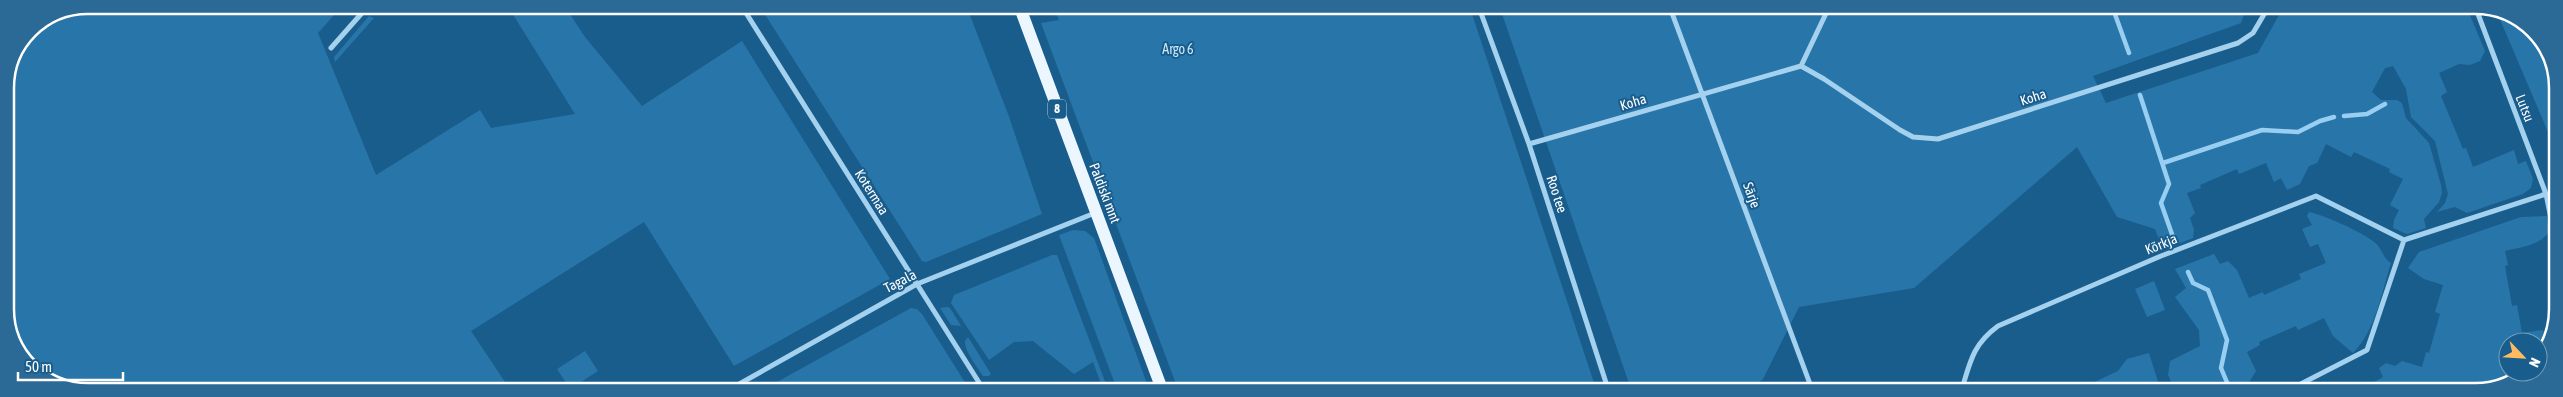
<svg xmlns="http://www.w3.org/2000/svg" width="2563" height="397" viewBox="0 0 2563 397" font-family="'Asap Condensed',sans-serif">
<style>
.green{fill:#2876a9}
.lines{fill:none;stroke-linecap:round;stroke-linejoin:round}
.stream{stroke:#97cef1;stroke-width:4.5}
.minor{stroke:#a4d1ee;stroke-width:5}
.primary{stroke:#ecf6ff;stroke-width:12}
.labels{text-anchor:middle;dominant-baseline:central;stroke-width:4;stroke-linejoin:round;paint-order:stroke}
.shield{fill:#195d8d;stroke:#bacedd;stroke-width:1}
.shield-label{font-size:12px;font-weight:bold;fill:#fff}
.park-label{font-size:14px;fill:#cae7fa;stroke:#195d8d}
.street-label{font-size:14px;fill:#fff;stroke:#195d8d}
.rim{fill:none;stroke:#fff;stroke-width:2.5}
</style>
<rect width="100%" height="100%" fill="#195d8d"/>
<path class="green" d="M 88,5 L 343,5 L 318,33 L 376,175 L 480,110 L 491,128 L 575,114 L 507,5 L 564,5 L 585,37 L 642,106 L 742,41 L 890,279 L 734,366 L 644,222 L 471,331 L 511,391 L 77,391 L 33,372 L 8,330 L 5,87 L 11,56 L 29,29 Z
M 759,5 L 966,5 L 1008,114 L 1042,214 L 926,262 L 922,261 Z
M 1052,5 L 1469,5 L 1597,392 L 1179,392 L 1041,23 L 1059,20 Z
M 1499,5 L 2247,6 L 2241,23 L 2093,76 L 2106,103 L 2258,53 L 2284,6 L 2466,6 L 2485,51 L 2480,61 L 2470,65 L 2459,64 L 2439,73 L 2447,92 L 2441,96 L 2463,149 L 2466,148 L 2473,167 L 2514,150 L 2518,164 L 2526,161 L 2533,179 L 2531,188 L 2523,194 L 2467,213 L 2455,207 L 2437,212 L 2445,203 L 2448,194 L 2435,141 L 2411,117 L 2406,89 L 2393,66 L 2385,68 L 2372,92 L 2381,100 L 2397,100 L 2402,103 L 2406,118 L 2429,143 L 2441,185 L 2442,193 L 2439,202 L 2424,219 L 2426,228 L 2407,234 L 2393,228 L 2394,220 L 2399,210 L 2390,205 L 2403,179 L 2389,172 L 2390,169 L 2354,152 L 2351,157 L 2326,144 L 2317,163 L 2309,166 L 2300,184 L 2287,190 L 2281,178 L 2274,182 L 2266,163 L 2239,174 L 2237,169 L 2200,185 L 2201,188 L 2187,193 L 2195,213 L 2190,218 L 2194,230 L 2193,238 L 2163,250 L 2155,229 L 2117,217 L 2077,147 L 1914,288 L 1799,307 L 1763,379 L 1747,392 L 1632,392 Z
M 2496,10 L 2530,26 L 2556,71 L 2557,153 Z
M 369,16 L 374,18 L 335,62 L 334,57 Z
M 2309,212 C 2324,215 2362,232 2374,242 C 2382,247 2382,258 2391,263 C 2381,294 2376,330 2353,353 L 2333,336 L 2324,318 L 2298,330 L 2296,326 L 2259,342 L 2260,345 L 2247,352 L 2256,371 L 2250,381 L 2255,392 L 2176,392 L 2168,375 L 2170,361 L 2200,346 L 2199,330 L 2175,297 L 2186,288 L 2175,269 L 2214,254 L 2220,264 L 2228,261 L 2237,270 L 2249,298 L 2263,292 L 2264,295 L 2301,279 L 2299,274 L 2326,263 L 2318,244 L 2310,247 L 2302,229 L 2312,225 L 2307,216 Z
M 2547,216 L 2549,232 C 2539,246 2521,247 2505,251 L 2508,265 L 2505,266 L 2512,306 L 2517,305 L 2522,333 L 2542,330 L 2547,335 L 2550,334 L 2538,356 L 2538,342 L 2508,342 L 2508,372 L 2528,372 L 2476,392 L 2381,392 L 2374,382 L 2383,377 L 2379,368 L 2386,363 L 2395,366 L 2402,361 L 2422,367 L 2426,352 L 2429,353 L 2440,314 L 2435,312 L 2443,285 L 2424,279 L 2408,268 L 2419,252 L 2521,217 Z
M 1073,230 L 1085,231 L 1094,238 L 1150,392 L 1118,392 L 1059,235 Z
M 1052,255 L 1057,255 L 1109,392 L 1104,392 L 1093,362 L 1074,374 L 1033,341 L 1014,342 L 989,360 L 951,303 L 954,295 Z
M 2154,281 L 2165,310 L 2147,317 L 2135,289 Z
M 948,307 L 950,308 L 961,326 L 951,325 L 940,308 Z
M 911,308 L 917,309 L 922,314 L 971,392 L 759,392 Z
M 968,337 L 991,374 L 989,376 L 983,376 C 979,369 964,351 965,341 Z
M 585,351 L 598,371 L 570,389 L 557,369 Z
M 2149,353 L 2159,385 L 2158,392 L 2133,389 L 2124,392 L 2073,392 L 2118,371 L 2127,359 Z"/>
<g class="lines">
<path class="stream" d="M 2112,6 L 2129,53
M 2140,95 L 2169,184 L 2161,203 L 2173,237
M 2344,116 L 2367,114 L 2385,104
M 2163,163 L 2262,130 L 2298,132 L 2320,121 L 2334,117
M 2188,272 L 2193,283 L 2208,290 L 2227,340 L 2221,368 L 2231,392"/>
<path class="minor" d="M 741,5 L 985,392
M 1478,5 L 1529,144 L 1609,392
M 1669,5 L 1813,392
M 2475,6 L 2546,194 L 2557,248
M 331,48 L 369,5
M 1801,66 L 1824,79 L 1900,130 L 1913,137 L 1938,139 L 2238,43 L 2253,33 L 2269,6
M 1529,144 L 1801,66 L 1830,5
M 725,392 L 917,284 L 1095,213
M 1961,392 C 1970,363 1972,345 1998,326 L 2161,256 L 2316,196 L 2404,240 L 2546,194
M 2285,392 L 2367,350 L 2404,240"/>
<path class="primary" d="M 1019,5 L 1163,392"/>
</g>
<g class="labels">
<rect class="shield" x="1048" y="99.5" width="18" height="19" rx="4"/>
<g class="shield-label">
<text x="1057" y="109">8</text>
</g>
<g class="park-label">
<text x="1178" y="49">Argo 6</text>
</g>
<g class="street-label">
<text transform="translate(2033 97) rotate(-18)">Koha</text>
<text transform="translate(1633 102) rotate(-17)">Koha</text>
<text transform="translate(2525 108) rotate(69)">Lutsu</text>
<text transform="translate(872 192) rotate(58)">Kotermaa</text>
<text transform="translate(1105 193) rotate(69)">Paldiski mnt</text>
<text transform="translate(1557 194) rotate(72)">Roo tee</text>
<text transform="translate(1752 195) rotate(70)">Särje</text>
<text transform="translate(2161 244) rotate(-22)">Kõrkja</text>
<text transform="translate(900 281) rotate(-27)">Tagala</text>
</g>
</g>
<path d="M0 0H2563V397H0ZM88 14H2475A74 74 0 0 1 2549 88V309A74 74 0 0 1 2475 383H88A74 74 0 0 1 14 309V88A74 74 0 0 1 88 14Z" fill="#2b6a96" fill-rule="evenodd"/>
<path class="rim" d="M88 14H2475A74 74 0 0 1 2549 88V309A74 74 0 0 1 2475 383H88A74 74 0 0 1 14 309V88A74 74 0 0 1 88 14Z"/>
<g transform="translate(2523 357) rotate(115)"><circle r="24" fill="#195d8d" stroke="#759ebb"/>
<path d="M0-4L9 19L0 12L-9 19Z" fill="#ffba62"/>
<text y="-8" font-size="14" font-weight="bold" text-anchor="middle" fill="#ffffff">N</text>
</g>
<path d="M18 372v8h105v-8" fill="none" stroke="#ffffff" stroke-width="2.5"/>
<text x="25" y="372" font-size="15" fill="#ffffff" stroke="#195d8d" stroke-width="4" paint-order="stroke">50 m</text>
</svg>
